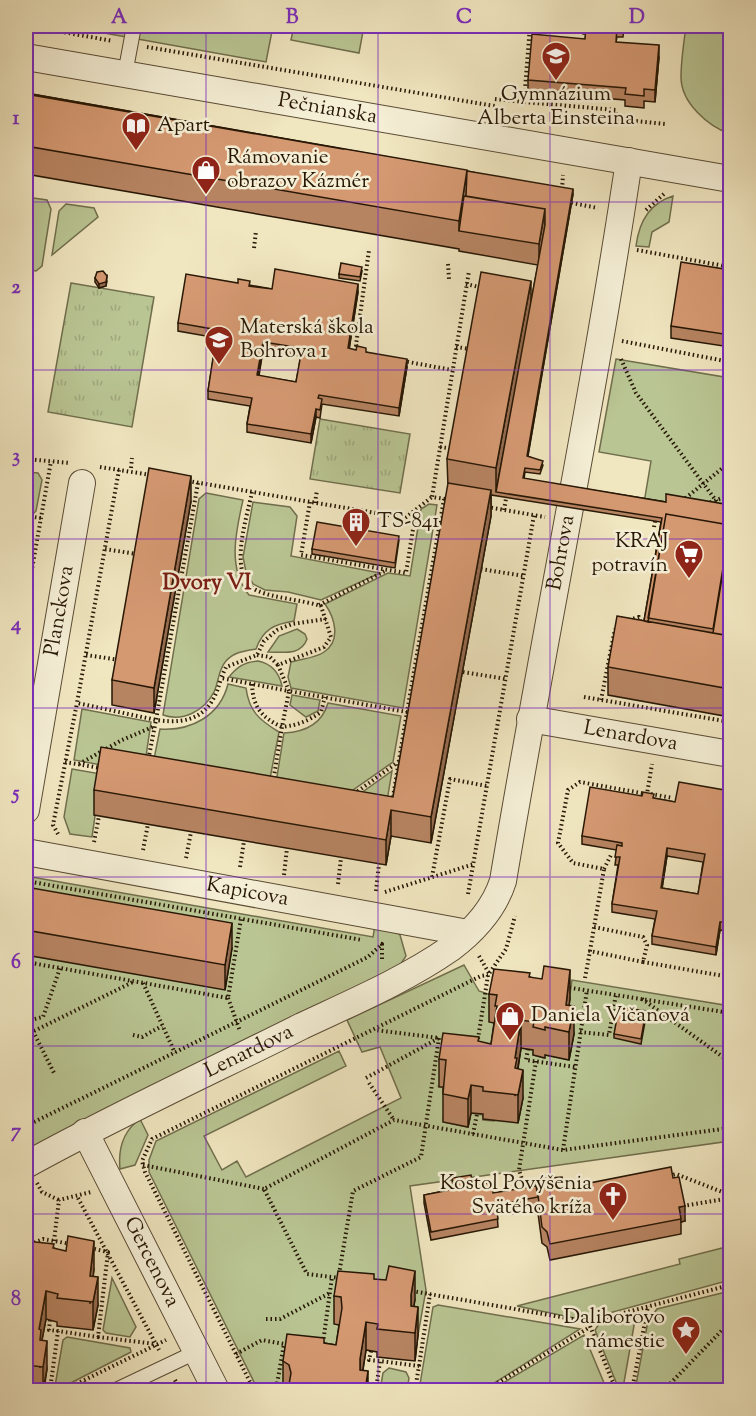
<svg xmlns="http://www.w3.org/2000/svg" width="756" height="1416" viewBox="0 0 756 1416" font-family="'Sorts Mill Goudy',serif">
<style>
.green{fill:#b9c593;stroke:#706e4c;stroke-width:1.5}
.park{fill:url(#park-tufts);stroke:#706e4c;stroke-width:1.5}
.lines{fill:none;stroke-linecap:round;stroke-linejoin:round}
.lane-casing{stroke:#594b34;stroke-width:16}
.street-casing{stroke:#594b34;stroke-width:28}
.path{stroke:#271705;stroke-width:4;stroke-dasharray:1.5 3;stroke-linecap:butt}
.lane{stroke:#f5efd6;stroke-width:14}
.street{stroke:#f5efd6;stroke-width:26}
.wall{fill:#b78462;stroke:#271705;stroke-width:1.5;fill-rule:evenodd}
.shaded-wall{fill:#956b50;stroke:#271705;stroke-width:1.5}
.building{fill:#d59972;stroke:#271705;stroke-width:1.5;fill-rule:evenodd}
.grid{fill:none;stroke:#7b2cbf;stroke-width:1.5;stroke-opacity:0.55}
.labels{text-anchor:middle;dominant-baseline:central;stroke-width:5;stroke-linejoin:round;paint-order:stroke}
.poi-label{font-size:21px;fill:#271705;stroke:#f5efd6;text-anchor:start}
.street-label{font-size:21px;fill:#271705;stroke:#f5efd6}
.neighbourhood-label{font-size:22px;font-weight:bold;fill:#7a1f14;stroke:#f5efd6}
.neatline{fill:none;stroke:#7b2cbf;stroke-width:2}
.grid-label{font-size:20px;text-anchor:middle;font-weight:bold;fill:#7b2cbf}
</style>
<defs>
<pattern id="park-tufts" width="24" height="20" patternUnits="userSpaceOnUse" patternTransform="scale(1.5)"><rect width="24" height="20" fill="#b9c593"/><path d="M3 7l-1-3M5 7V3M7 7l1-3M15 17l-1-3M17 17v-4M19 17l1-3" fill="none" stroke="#9fa87d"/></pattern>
</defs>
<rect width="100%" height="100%" fill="#f0e6c0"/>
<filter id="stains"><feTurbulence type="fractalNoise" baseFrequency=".00333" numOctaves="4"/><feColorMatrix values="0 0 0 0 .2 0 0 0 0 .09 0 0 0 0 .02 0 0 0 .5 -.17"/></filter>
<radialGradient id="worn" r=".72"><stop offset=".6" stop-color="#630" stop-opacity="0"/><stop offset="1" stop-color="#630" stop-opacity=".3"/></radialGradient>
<path class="green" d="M 65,26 L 273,26 L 266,62 Z
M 294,26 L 364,26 L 359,53 L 291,40 Z
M 686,26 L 730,26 L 730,134 C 708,126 681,103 681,77 C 681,60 684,42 686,26 Z
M 673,196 L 669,222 L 652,232 L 649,247 L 636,246 C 639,222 650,203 673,196 Z
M 26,197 L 47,200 L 51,209 L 42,266 L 36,271 L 26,269 Z
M 66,204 L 94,208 L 98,217 L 52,255 L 59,211 Z
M 616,359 L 730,378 L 730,518 L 644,503 L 651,461 L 599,452 Z
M 26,472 L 38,473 L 42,480 L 36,511 L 33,514 L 26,513 Z
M 206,493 L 243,500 C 236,531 227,568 249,595 L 297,604 L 294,621 C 275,624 263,629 256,649 C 244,651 234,652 226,661 C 218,670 219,681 214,692 C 204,711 183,722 163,715 L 199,499 Z
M 253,502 L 290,507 L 297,516 L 291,556 L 380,573 L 321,600 L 288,592 L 265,590 L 253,584 L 246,572 L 243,557 Z
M 429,504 L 437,505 L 403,708 L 291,688 L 288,677 L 291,662 C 301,659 316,658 324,652 C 342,640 334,617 325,604 L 388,573 L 410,576 L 421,509 Z
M 26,522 L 33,527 L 26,575 Z
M 297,629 L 305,634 L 307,639 C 301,656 283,652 268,652 L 279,636 Z
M 258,661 C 272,664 279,672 282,686 L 229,677 C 237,667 244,662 258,661 Z
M 228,684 L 246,688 C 249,711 259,720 279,732 L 267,794 L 151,774 L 160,729 C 191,731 220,716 228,684 Z
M 292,695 L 320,700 L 318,711 L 306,717 L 290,705 Z
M 328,703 L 401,716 L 393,762 L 333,804 L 274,795 L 284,733 C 305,732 322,724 328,703 Z
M 82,709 L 151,722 L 144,770 L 140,772 L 74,760 Z
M 72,769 L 101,774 L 92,837 L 70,834 L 64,817 Z
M 392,771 L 385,813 L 343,806 Z
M 26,876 L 373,937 L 376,919 L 400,935 L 406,956 L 399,967 L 26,1152 Z
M 464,965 L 479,991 L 494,996 L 497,1023 L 491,1072 L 439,1086 L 446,1088 L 443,1122 L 468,1127 L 471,1113 L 483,1115 L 483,1120 L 494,1121 L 515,1086 L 521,1048 L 534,1050 L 533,1055 L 544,1058 L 545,1055 L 569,1059 L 566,1022 L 572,980 L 730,1006 L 730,1141 L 410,1186 L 426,1290 L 418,1335 L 411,1334 L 412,1324 L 335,1324 L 341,1325 L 336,1373 L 288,1362 L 283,1390 L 258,1390 L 149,1172 L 149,1160 L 156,1141 L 339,1051 L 346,1066 L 204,1136 L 222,1170 L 237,1161 L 246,1177 L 401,1098 L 380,1047 L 362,1052 L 347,1020 Z
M 140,1119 L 148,1135 L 135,1165 L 120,1169 C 118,1149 123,1131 140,1119 Z
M 730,1246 L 730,1280 L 584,1320 L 517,1306 L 680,1264 L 679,1259 Z
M 112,1278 L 136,1327 L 130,1337 L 106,1333 L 103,1330 Z
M 730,1291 L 730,1390 L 635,1390 L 648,1321 L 657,1309 Z
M 438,1305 L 580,1329 L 483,1390 L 419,1390 L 433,1307 Z
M 632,1317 L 635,1320 L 623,1388 L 618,1387 L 595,1330 L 599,1324 Z
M 584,1335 L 607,1390 L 491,1390 Z
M 67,1337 L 130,1348 L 131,1352 L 59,1389 L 55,1386 L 63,1340 Z
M 389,1368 L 406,1372 L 409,1378 L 407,1390 L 380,1390 L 383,1373 Z"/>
<path class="park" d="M 71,283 L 154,297 L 132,427 L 48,412 Z
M 320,419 L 410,434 L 400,493 L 310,479 Z"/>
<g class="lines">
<g class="lane-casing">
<path id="lane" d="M 125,74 L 134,26
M 116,1390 L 196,1352"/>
</g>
<g class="street-casing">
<g id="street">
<path id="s1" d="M 26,57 L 730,179"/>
<path id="s2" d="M 530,719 L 730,754"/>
<path id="s3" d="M 26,810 L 82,483"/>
<path id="s4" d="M 26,852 L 468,933"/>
<path id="s5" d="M 85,1132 L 216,1390"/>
<path id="s6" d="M 26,1165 C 116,1115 210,1072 302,1026 C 353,1002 405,980 451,948 C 475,930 494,909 503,881 C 543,641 593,402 629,161"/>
</g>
</g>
<path class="path" d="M 29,26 L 113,41
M 530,26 L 524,102 L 616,110 L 616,119 L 665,124
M 147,47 L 495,106
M 495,99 L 524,102
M 562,189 L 563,175
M 567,202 L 598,208
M 646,210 L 665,193
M 254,248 L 256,231
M 637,250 L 730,267
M 448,264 L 449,279
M 466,284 L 483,288
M 622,341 L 730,362
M 456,347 L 470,349
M 359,350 L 356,345 L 369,250
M 621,359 L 636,393 L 720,506
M 403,361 L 452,370
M 440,447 L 454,449
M 26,459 L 70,463
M 100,467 L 151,475
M 131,468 L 132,458
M 119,470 L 77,703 L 156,720 L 148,761
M 188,481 L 405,518 L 432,497
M 198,483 L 156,720 C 192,725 212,715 221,678
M 252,492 C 247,518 226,578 258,591 C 274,598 302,600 321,606 L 331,637 L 324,647 L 278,665 L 289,691 L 221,678 L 226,667 L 257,655 L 264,641 L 277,630 L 292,624 L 326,619
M 445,499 L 432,497 L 469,271
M 682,501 L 730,462
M 310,502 L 301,555 L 406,573 L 416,510
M 315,503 L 317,490
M 706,504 L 730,495
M 487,507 L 545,517
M 504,510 L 507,493
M 26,516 L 41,518
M 654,527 L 656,516
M 105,549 L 136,554
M 481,569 L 524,576
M 26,603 L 51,461
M 319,605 L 387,570
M 629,620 L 639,617 L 642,625
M 86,655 L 120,660
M 257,655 L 270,657 L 278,665
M 463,672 L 506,679
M 252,684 C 253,707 261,717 282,727 L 289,691 L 407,712 L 444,499
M 584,697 L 730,722
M 601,700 L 615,629
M 65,762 L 101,768
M 79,764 L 122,740 L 155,726
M 273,782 L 282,727 C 298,725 308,721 321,712 L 325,697
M 354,794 L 398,762
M 651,794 L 673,798
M 393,797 L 407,712
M 58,834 L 53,825 L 77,703
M 94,842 L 99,816
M 143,850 L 148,824
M 186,858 L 191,832
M 240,867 L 244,841
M 604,869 L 611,855
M 284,875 L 287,848
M 432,877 L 450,779 L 487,786
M 26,881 L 362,940
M 338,884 L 341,858
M 376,891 L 379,864
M 385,892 L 474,864
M 468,894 L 534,515
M 594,927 L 643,937 L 647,945 L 643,962 L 590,951 L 604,869 L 573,863 L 558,843 L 568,790 L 580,782 L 647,794 L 652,764
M 382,944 L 382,962
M 479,956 L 490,975
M 26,962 L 228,998 L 241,919
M 643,962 L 730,977
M 727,976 L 730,956
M 585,978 L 590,951
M 143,983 L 175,1053
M 565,987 L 730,1013
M 228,998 L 240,1031
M 642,999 L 730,1062
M 26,1021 L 43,1017 L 60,968
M 33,1031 L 55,1075
M 580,1032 L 609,1035 L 616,994
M 26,1035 L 135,981
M 133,1035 L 142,1037 L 162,1026
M 478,1039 L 488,975 L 506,949 L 515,916
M 528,1049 L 526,1060 L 575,1067
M 536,1061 L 519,1170 L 524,1186 L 537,1187
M 366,1078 L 439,1038 L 375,1030
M 369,1083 L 394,1120
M 26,1126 L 368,957 L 382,944 L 378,943
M 473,1134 L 477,1114
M 563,1150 L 587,990
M 143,1165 L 264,1189
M 669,1176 L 676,1174 L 730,1195
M 37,1183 L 42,1192 L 59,1200
M 78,1198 L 159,1350
M 683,1206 L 730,1198
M 54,1241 L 59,1200 L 91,1192
M 26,1246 L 43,1239 L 71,1244
M 339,1274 L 353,1191 L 421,1157 L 439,1038 L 445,1039
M 340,1278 L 307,1274 L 264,1189 L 394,1120 L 563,1150 L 730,1128
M 412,1291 L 589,1322 L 730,1285
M 266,1319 L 280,1319 L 330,1293
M 50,1320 L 49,1330 L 58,1331
M 590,1326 L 616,1390
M 98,1337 L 156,1344
M 323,1343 L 332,1277
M 371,1351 L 369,1360 L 380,1361
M 236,1354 L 262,1340 L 284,1344 L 276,1390
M 419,1366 L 430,1294
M 175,1380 L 180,1390
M 83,1382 L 87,1390
M 50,1390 L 58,1331 L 98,1337 L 108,1252 L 90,1248
M 64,1390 L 166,1340
M 254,1390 L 145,1172 L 142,1161 L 152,1139 L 481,976 L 488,975
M 376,1390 L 380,1361 L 419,1366 L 415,1390
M 486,1390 L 590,1327
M 632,1390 L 648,1306
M 664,1390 L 730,1322"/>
<use href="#lane" class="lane"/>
<use href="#street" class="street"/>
</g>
<path class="wall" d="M 583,26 L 624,26 L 623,37 L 617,37 L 616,42 L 659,57 L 655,102 L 644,101 L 644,108 L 625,106 L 625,100 L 528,92 L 528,80 L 585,39 L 586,34 L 583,34 Z
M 26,93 L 467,171 L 573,194 L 528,456 L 543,465 L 540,474 L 525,472 L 524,479 L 666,502 L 730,505 L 730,717 L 608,695 L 608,667 L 644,621 L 661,522 L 491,495 L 491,516 L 431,843 L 391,836 L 386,865 L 94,815 L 94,790 L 393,797 L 448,487 L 447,459 L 531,301 L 538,265 L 459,251 L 459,249 L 26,174 Z
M 730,270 L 730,347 L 671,338 L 671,326 Z
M 362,271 L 360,281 L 339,278 L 339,274 Z
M 95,278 L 107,281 L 106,286 L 99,288 L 95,282 Z
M 238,283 L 272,289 L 358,292 L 349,349 L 366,352 L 407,367 L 399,416 L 322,404 L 320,418 L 316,417 L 311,443 L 247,432 L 247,424 L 250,406 L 208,399 L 208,391 L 214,353 L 211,353 L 212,337 L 178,331 L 178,323 ZM 263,350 L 301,356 L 296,382 L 259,376 Z
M 191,501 L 154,713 L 112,705 L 112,680 Z
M 399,540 L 395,568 L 312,554 L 312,549 Z
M 730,791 L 730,916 L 727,916 L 725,931 L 720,930 L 716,955 L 652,944 L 652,936 L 655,919 L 612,912 L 612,904 L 618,865 L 615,865 L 617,850 L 582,844 L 582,836 L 654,798 L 675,802 ZM 667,856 L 703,862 L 698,894 L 662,888 Z
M 26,887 L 232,948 L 225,990 L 26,955 Z
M 530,977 L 570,998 L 569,1005 L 574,1034 L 569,1060 L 545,1055 L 545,1058 L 533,1055 L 533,1050 L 521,1048 L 518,1069 L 523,1098 L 518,1123 L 483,1119 L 483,1114 L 471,1113 L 468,1127 L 443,1122 L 443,1087 L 439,1087 L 439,1059 L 491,1044 L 494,1023 L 489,1022 L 489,994 Z
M 646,1016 L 641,1044 L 614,1038 L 614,1034 Z
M 730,1150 L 730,1165 L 728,1165 L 726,1151 Z
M 452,1178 L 493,1193 L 536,1186 L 536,1179 L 564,1188 L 673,1178 L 685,1221 L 681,1222 L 681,1234 L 550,1260 L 547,1247 L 542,1243 L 537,1206 L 497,1213 L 498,1227 L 431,1240 L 424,1203 L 424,1195 L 453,1189 Z
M 26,1241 L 54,1248 L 94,1269 L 93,1276 L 98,1305 L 93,1330 L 57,1326 L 57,1322 L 46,1319 L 42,1340 L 47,1369 L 44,1390 L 26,1390 Z
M 374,1279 L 415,1299 L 414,1306 L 418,1335 L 415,1361 L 377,1357 L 377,1352 L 366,1350 L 363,1370 L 368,1390 L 285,1390 L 283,1389 L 283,1361 L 324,1343 L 336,1345 L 339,1325 L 334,1324 L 334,1296 Z"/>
<path class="shaded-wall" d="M 659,45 L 659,57 L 655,102 L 655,90 Z
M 467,170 L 467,198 L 459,231 L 459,221 Z
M 573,189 L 573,194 L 527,460 L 527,456 Z
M 545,209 L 545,229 L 539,265 L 539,244 Z
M 107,276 L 106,286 L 99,288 L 99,284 Z
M 531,281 L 531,309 L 496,492 L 496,468 Z
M 358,284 L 358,292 L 348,357 L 348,348 Z
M 263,342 L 263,350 L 257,384 L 257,375 Z
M 407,359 L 407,367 L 399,416 L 399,408 Z
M 316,409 L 316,417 L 311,443 L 311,434 Z
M 191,476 L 191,501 L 154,713 L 154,688 Z
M 491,490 L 491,516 L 431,843 L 431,817 Z
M 391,810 L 391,836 L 386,865 L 386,840 Z
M 667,848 L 667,856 L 661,896 L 661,888 Z
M 727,911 L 727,919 L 725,931 L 725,922 Z
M 720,922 L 720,930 L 716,955 L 716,947 Z
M 232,923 L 232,948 L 225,990 L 225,965 Z
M 570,970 L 570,998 L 566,1032 L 566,1005 Z
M 574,1006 L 574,1034 L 569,1060 L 569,1032 Z
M 521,1020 L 521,1048 L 517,1072 L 517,1086 L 515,1096 L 515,1058 Z
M 523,1070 L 523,1098 L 518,1123 L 518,1095 Z
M 471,1085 L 471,1113 L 468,1127 L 468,1099 Z
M 685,1206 L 685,1221 L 681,1222 L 679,1207 Z
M 94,1241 L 94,1269 L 90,1304 L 90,1276 Z
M 415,1271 L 415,1299 L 411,1323 L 411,1295 Z
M 98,1277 L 98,1305 L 93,1330 L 93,1302 Z
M 46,1291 L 46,1319 L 41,1345 L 41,1358 L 40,1368 L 39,1329 Z
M 418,1307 L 418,1335 L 415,1361 L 415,1333 Z
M 366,1322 L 366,1350 L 360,1387 L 360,1359 Z
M 47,1341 L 47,1369 L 43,1390 L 43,1367 Z
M 368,1371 L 368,1390 L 365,1390 Z"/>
<path class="building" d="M 586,26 L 617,26 L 616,42 L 659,45 L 655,90 L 644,89 L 644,96 L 625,94 L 626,88 L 528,80 L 532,34 L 585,39 Z
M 26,93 L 343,149 L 26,94 Z
M 26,94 L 467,170 L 459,221 L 26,146 Z
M 467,171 L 573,189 L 527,456 L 543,461 L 540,470 L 525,468 L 523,478 L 666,502 L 666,494 L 730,505 L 730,525 L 666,514 L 648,622 L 644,621 L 662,518 L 496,492 L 545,225 L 545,209 L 466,196 Z
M 464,196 L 545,209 L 539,244 L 459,231 Z
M 681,262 L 730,270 L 730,335 L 671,326 Z
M 341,263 L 362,267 L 360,277 L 339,274 Z
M 275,269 L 358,284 L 348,348 L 356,350 L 357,346 L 366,348 L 366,352 L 407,359 L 399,408 L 319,395 L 318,398 L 322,399 L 320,410 L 316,409 L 311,434 L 247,424 L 252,398 L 208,391 L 215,345 L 211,345 L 213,333 L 218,334 L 218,330 L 178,323 L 186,274 L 238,283 L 238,279 L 250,281 L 249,286 L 272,289 ZM 263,342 L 302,348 L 296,382 L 257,375 Z
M 103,271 L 107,276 L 106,282 L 99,284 L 95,278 L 97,272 Z
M 481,272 L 531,281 L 496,468 L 447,459 Z
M 149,468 L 191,476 L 154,688 L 112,680 Z
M 448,483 L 491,490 L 431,817 L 391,810 L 386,840 L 94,790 L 101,747 L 393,797 Z
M 666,514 L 730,525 L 713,629 L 648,618 Z
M 317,522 L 399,536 L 395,563 L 312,549 Z
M 730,529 L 730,636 L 707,632 L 713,633 Z
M 617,616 L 730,636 L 730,689 L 608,667 Z
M 679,782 L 730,791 L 730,908 L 723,907 L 723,910 L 727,911 L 725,922 L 720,922 L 716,947 L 652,936 L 657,911 L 612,904 L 620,857 L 615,857 L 617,845 L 622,846 L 622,843 L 582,836 L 590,787 L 642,796 L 643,792 L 654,794 L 653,798 L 675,802 ZM 667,848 L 705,854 L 698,894 L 661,888 Z
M 26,887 L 232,923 L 225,965 L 26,930 Z
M 544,966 L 570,970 L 566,1005 L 574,1006 L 569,1032 L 545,1027 L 545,1030 L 533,1027 L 534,1022 L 521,1020 L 515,1058 L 517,1058 L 515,1068 L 523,1070 L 518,1095 L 483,1091 L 483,1087 L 471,1085 L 468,1099 L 443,1094 L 446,1060 L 439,1059 L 443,1033 L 479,1037 L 478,1041 L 491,1044 L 497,1006 L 495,1006 L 497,995 L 489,994 L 494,969 L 530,973 L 529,977 L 542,979 Z
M 619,1007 L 646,1011 L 641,1039 L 614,1034 Z
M 730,1150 L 730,1161 L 728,1161 L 726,1151 Z
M 671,1167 L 673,1178 L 679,1177 L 685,1206 L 679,1207 L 681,1219 L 550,1244 L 547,1232 L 542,1227 L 536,1179 L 562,1177 L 564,1188 Z
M 471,1175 L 473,1186 L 492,1182 L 493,1193 L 536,1186 L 538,1197 L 496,1205 L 498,1219 L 431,1232 L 424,1195 L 455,1189 L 452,1178 Z
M 68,1236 L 94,1241 L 90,1276 L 98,1277 L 93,1302 L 57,1298 L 58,1294 L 46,1291 L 39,1329 L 41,1330 L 40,1340 L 47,1341 L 43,1367 L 26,1365 L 26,1241 L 54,1244 L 53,1248 L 66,1251 Z
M 389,1266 L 415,1271 L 411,1295 L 411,1306 L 418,1307 L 415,1333 L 377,1329 L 378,1324 L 366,1322 L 360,1359 L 360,1370 L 368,1371 L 365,1390 L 328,1390 L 328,1389 L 316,1387 L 315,1390 L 288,1390 L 291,1373 L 289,1365 L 283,1361 L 287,1334 L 324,1338 L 324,1343 L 336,1345 L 342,1308 L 341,1297 L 334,1296 L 338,1271 L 374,1274 L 374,1279 L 386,1280 Z"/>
<path class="grid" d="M 206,26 L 206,1390M 378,26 L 378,1390M 550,26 L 550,1390M 26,202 L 730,202M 26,370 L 730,370M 26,539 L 730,539M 26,708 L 730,708M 26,877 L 730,877M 26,1046 L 730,1046M 26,1214 L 730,1214"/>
<defs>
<g id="school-pin" transform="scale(1.5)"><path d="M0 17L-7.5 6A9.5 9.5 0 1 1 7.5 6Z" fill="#8f2418" stroke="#f5efd6"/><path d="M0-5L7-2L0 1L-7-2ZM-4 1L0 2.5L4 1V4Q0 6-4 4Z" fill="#fff"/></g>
<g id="library-pin" transform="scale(1.5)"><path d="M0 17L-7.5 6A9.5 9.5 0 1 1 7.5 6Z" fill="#8f2418" stroke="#f5efd6"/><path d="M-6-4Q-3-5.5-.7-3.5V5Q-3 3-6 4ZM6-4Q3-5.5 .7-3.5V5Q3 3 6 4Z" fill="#fff"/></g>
<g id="shop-pin" transform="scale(1.5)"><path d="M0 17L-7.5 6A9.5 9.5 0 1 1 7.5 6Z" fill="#8f2418" stroke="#f5efd6"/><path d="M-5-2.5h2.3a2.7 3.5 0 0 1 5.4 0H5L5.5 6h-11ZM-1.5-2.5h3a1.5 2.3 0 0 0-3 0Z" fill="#fff"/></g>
<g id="building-pin" transform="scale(1.5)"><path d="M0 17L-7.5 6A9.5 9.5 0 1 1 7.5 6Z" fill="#8f2418" stroke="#f5efd6"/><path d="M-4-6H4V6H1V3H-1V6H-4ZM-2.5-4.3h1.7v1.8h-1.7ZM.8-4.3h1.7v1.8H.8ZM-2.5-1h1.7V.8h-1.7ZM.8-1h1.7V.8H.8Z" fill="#fff"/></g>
<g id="supermarket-pin" transform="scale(1.5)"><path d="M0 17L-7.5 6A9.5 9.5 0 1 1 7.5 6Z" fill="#8f2418" stroke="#f5efd6"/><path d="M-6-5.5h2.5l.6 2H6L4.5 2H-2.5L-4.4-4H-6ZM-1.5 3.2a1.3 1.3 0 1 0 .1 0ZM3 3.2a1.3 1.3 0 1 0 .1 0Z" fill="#fff"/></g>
<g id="church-pin" transform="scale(1.5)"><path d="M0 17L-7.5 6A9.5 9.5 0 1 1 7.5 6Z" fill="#8f2418" stroke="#f5efd6"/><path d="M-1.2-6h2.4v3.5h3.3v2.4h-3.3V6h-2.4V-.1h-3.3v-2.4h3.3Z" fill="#fff"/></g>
<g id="sight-pin" transform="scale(1.5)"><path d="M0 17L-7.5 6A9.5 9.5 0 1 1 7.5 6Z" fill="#8f2418" stroke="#f5efd6"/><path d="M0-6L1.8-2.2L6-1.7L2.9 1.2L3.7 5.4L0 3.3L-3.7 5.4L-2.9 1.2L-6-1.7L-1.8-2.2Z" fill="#fff"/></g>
</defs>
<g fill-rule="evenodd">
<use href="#school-pin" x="556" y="56"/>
<use href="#library-pin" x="136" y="126"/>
<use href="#shop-pin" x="206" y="170"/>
<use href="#school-pin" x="219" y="340"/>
<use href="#building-pin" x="356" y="522"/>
<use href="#supermarket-pin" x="689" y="554"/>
<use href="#shop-pin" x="510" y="1016"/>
<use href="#church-pin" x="613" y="1196"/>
<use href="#sight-pin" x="686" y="1330"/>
</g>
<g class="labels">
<g class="poi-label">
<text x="556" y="95" text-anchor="middle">Gymnázium<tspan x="556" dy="24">Alberta Einsteina</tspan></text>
<text x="157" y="126">Apart</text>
<text x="227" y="158">Rámovanie<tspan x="227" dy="24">obrazov Kázmér</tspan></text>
<text x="240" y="328">Materská škola<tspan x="240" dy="24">Bohrova 1</tspan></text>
<text x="377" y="522">TS-841</text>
<text x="668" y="542" text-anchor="end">KRAJ<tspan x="668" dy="24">potravín</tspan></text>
<text x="531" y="1016">Daniela Vičanová</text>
<text x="592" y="1184" text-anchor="end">Kostol Povýšenia<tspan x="592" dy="24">Svätého kríža</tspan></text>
<text x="665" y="1318" text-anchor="end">Daliborovo<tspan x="665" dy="24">námestie</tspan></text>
</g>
<g class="street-label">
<text stroke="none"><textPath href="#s1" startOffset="306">Pečnianska</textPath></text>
<text stroke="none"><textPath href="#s6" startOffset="897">Bohrova</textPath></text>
<text stroke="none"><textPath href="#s3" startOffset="202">Planckova</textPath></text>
<text stroke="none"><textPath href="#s2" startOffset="102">Lenardova</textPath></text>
<text stroke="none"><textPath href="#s4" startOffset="225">Kapicova</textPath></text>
<text stroke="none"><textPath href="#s6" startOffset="250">Lenardova</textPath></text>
<text stroke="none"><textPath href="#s5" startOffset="146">Gercenova</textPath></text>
</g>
<g class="neighbourhood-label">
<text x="207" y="584">Dvory VI</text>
</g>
</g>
<rect width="756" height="1416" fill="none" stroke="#f0e6c0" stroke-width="66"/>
<rect x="33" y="33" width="690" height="1350" class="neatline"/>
<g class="grid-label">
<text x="119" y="23">A</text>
<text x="292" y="23">B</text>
<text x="464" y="23">C</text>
<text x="637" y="23">D</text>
<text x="16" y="124">1</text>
<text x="16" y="293">2</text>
<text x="16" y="462">3</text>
<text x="16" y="630">4</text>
<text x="16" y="799">5</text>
<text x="16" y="968">6</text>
<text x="16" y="1137">7</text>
<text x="16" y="1305">8</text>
</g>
<rect width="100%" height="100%" filter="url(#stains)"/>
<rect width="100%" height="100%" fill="url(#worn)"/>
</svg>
